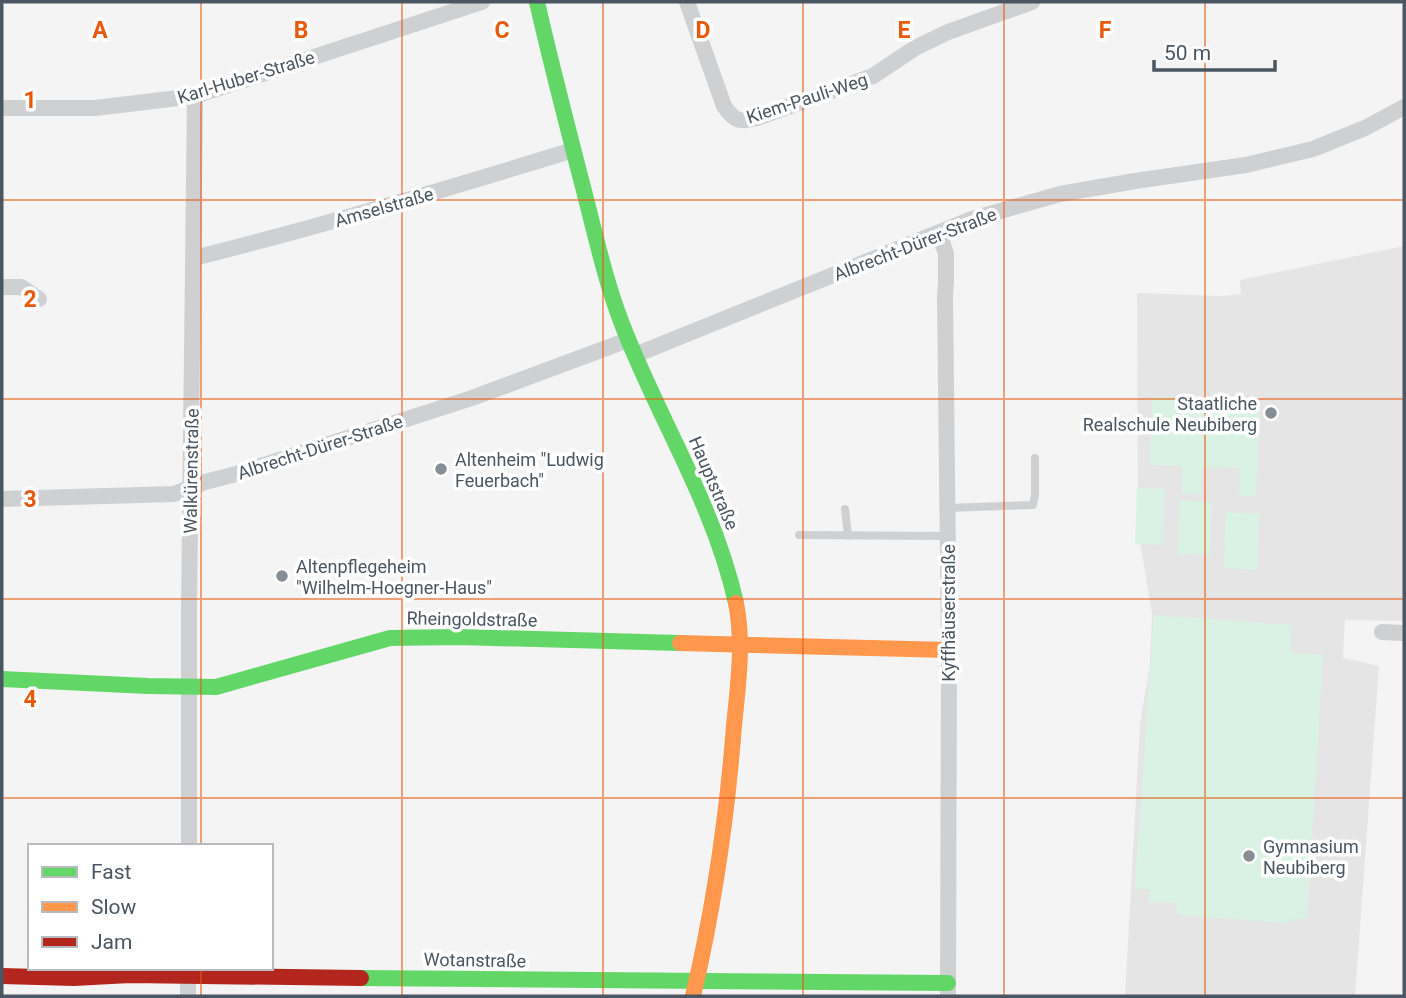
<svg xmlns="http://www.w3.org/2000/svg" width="1406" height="998" viewBox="0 0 1406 998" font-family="Roboto,sans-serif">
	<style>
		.education { fill: #e6e5e6 }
		.green { fill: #d9f2e3 }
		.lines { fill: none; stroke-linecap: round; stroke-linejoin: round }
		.lane { stroke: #ced0d2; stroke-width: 8 }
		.street { stroke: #ced0d2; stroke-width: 16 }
		.fast { stroke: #63d668; stroke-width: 16 }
		.slow { stroke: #ff974d; stroke-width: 16 }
		.jam { stroke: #b3261e; stroke-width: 16 }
		.grid { fill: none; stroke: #e8590c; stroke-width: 2; stroke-opacity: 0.55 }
		.poi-dot { fill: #868d94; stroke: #fff; stroke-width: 2.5 }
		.labels { text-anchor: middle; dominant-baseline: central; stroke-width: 7; stroke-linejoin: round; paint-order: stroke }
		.street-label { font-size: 18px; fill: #4a5661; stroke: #fff }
		.poi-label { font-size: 18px; fill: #4a5661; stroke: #fff; text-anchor: start }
		.grid-label { font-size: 23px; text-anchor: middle; font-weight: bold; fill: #e8590c; stroke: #fff; stroke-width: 7; stroke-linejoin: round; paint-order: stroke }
	</style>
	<rect width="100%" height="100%" fill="#f4f4f4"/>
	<path class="education" d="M 1404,246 L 1404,621 L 1345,620 L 1344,635 L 1343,658 L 1379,666 L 1355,996 L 1125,996 L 1140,724 L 1150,664 L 1152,614 L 1138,530 L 1137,293 L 1222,296 L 1241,294 L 1240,280 Z"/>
	<path class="green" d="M 1152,397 L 1260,401 L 1256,496 L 1239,496 L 1240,468 L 1202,467 L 1201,494 L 1182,493 L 1182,466 L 1150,465 Z
		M 1137,488 L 1165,489 L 1163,545 L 1135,544 Z
		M 1180,500 L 1212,502 L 1210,555 L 1178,554 Z
		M 1226,512 L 1259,514 L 1257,570 L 1224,568 Z
		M 1154,615 L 1292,625 L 1290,652 L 1323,655 L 1307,919 L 1293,919 L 1290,923 L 1177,915 L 1177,903 L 1149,902 L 1149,889 L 1135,889 Z"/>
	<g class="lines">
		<path class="lane" d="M 947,508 L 1033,505 L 1035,495 L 1035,458
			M 845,509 L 848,536
			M 799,535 L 948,536"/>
		<path class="street" d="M 687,2 L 724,106 C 735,122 739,122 757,118 L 873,76 L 915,48 L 948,32 L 1032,2
			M 2,108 L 95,108 L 195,96 L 482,2
			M 939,232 L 946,254 L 946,281 L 945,296 L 949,650 L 948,996
			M 194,258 C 322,226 447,189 573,150
			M 2,287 L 21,287 L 39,299
			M 635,355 L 972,219 L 1060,194 L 1135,181 L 1246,165 L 1313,149 L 1365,128 L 1404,107
			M 2,499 L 174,494 L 205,482 L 236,474 L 472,398 L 628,340
			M 1382,632 L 1404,633
			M 189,846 L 189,608 L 195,96
			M 188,996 L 188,968"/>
		<path class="fast" d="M 537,2 C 551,64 567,125 583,187 C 595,233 605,280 622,324 C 658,418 714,504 736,603
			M 2,679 L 148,686 L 216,687 L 390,638 L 459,637 L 680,643
			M 361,978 L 948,983"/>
		<path class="slow" d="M 680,643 L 949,650
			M 693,996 C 714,907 727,817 734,726 C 738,685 744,644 736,603"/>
		<path class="jam" d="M 2,976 L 74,978 L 130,975 L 361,978"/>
	</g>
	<path class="grid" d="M 201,2 L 201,846M 402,2 L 402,996M 603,2 L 603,996M 803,2 L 803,996M 1004,2 L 1004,996M 1205,2 L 1205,996M 2,200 L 1404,200M 2,399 L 1404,399M 2,599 L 1404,599M 2,798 L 1404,798M 201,968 L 201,996"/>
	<g class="poi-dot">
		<circle cx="1271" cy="413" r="7"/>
		<circle cx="441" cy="469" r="7"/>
		<circle cx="282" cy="576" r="7"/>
		<circle cx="1249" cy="856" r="7"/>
	</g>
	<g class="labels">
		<g class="street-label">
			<text transform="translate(246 77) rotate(-17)">Karl-Huber-Straße</text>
			<text transform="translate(807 98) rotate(-18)">Kiem-Pauli-Weg</text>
			<text transform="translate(384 207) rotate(-16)">Amselstraße</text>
			<text transform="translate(915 244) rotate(-21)">Albrecht-Dürer-Straße</text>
			<text transform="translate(320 447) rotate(-18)">Albrecht-Dürer-Straße</text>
			<text transform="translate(191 471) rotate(-89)">Walkürenstraße</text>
			<text transform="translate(714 483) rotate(67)">Hauptstraße</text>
			<text transform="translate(948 613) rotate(-90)">Kyffhäuserstraße</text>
			<text transform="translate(472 619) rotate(1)">Rheingoldstraße</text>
			<text transform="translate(475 960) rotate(1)">Wotanstraße</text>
		</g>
		<g class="poi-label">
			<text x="1257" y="403" text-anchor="end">Staatliche<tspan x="1257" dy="21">Realschule Neubiberg</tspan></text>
			<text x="455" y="459">Altenheim "Ludwig<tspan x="455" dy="21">Feuerbach"</tspan></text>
			<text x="296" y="566">Altenpflegeheim<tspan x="296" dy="21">"Wilhelm-Hoegner-Haus"</tspan></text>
			<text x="1263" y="846">Gymnasium<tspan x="1263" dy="21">Neubiberg</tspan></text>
		</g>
	</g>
	<g class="grid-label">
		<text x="100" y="38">A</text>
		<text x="301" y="38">B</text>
		<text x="502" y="38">C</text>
		<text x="703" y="38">D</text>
		<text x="904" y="38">E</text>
		<text x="1105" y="38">F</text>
		<text x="30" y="108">1</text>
		<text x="30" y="307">2</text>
		<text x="30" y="507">3</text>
		<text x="30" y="707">4</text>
	</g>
	<rect width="1406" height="998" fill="none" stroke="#4a5661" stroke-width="7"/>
	<rect x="28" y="844" width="245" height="126" fill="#ffffff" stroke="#b7bbc0" stroke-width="2"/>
	<rect x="42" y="867" width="35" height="10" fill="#63d668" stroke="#b7bbc0" stroke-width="2"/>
	<text x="91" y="879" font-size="21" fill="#4a5661">Fast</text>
	<rect x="42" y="902" width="35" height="10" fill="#ff974d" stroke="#b7bbc0" stroke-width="2"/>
	<text x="91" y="914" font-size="21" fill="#4a5661">Slow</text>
	<rect x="42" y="937" width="35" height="10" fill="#b3261e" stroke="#b7bbc0" stroke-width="2"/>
	<text x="91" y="949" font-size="21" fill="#4a5661">Jam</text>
	<path d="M1154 60v10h121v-10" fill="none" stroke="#4a5661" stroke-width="3.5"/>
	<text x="1164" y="60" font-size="21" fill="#4a5661" stroke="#ffffff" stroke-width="5" paint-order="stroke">50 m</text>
</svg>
